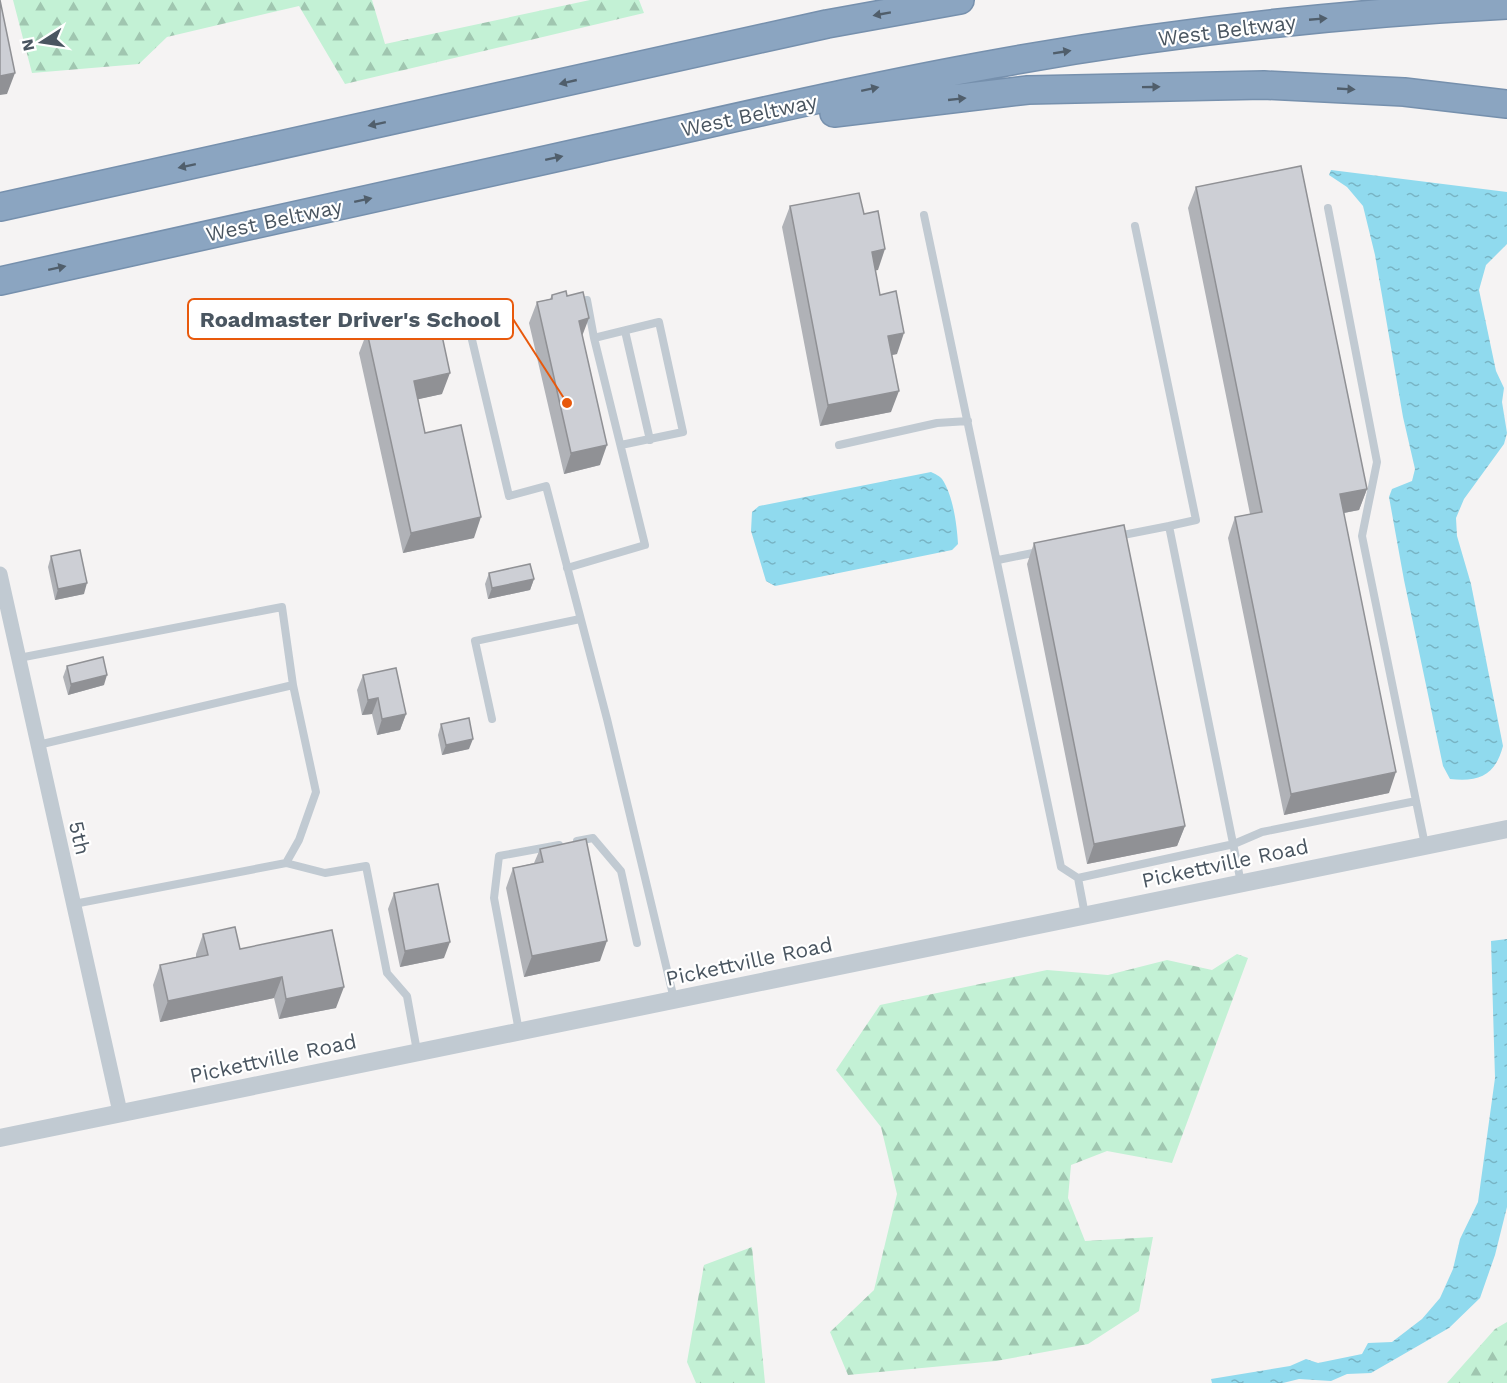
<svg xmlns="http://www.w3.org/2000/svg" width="1507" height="1383" viewBox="0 0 1507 1383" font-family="'Work Sans',sans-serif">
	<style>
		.forest { fill: url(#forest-firs) }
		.water { fill: url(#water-ripples) }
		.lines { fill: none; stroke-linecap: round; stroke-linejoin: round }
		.motorway-casing { stroke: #7690ad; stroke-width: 30 }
		.service { stroke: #c1cad2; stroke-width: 8 }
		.minor { stroke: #c1cad2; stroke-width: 15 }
		.tertiary { stroke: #c1cad2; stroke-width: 18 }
		.motorway { stroke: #8ba5c1; stroke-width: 27 }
		.wall { fill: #b0b2b7 }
		.shaded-wall { fill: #909195 }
		.building { fill: #cdcfd5; stroke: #909195; stroke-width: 1.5 }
		.oneway { fill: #505e6b }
		.labels { text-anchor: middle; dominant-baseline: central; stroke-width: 4.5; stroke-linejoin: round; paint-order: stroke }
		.street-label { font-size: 21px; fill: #4a5661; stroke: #fff }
		.leader { fill: none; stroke: #e8590c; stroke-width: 2 }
		.callout-dot { fill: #e8590c; stroke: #fff; stroke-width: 2 }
		.callout { fill: #fff; stroke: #e8590c; stroke-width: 2 }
		.callout-label { font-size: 22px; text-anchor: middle; font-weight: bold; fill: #4a5661 }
	</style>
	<defs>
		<pattern id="forest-firs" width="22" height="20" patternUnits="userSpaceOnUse" patternTransform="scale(1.5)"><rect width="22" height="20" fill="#c3f1d5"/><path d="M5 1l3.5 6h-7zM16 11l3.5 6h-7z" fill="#a0c6b0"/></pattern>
		<pattern id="water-ripples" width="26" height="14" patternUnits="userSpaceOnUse" patternTransform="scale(1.5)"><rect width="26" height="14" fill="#90daee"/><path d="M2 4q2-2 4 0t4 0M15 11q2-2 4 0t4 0" fill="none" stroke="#78b4c4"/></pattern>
	</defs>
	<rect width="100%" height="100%" fill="#f5f3f3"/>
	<path class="forest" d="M 13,0 L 372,0 L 385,44 L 590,0 L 639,0 L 644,13 L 345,84 L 299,6 L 167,37 L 139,64 L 32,73 Z
		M 1237,954 L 1248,958 L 1172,1163 L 1107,1151 L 1071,1165 L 1068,1198 L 1085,1241 L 1153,1237 L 1139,1311 L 1088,1344 L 996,1361 L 848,1375 L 830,1332 L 874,1290 L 897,1194 L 881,1127 L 836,1070 L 880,1005 L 1047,970 L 1108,975 L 1167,960 L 1212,970 Z
		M 752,1247 L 765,1383 L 696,1383 L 687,1362 L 704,1265 Z
		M 1507,1322 L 1507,1383 L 1447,1383 L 1495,1329 Z"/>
	<path class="water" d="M 1331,170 L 1507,192 L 1507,244 L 1486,265 L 1479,290 L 1496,371 L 1504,388 L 1502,402 L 1507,433 L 1504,444 L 1464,499 L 1456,518 L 1457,536 L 1471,584 L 1503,746 C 1495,776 1479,782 1450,779 L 1443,766 L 1404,580 L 1389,497 L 1392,489 L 1412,481 L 1415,469 L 1403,417 L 1375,255 L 1363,206 L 1347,187 L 1329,175 Z
		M 931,472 C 935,474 940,476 942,479 C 953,495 957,525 958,544 L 952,550 L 775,586 L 766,581 L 751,531 L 752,512 L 759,506 Z
		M 1507,939 L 1507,1207 L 1495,1255 L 1480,1298 L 1449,1328 L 1371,1373 L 1347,1374 L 1331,1381 L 1299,1379 L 1283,1383 L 1212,1383 L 1211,1379 L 1290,1366 L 1306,1359 L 1318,1363 L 1362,1354 L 1368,1343 L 1392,1342 L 1422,1319 L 1440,1298 L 1453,1269 L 1460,1239 L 1478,1202 L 1495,1078 L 1491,941 Z"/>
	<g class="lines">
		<defs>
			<path id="motorway" d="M 834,113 L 1028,90 L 1264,85 L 1404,92 L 1507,104
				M 0,207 L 827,24 L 960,0
				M 0,281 C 198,237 396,193 595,149 C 727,120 860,88 994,64 C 1163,33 1335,14 1507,5"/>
		</defs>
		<use href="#motorway" class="motorway-casing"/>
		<path class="service" d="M 1328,208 L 1377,462 L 1362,536 L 1425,845
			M 924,215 L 1061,867 L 1078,878 L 1085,915
			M 1135,226 L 1196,520 L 1169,526 L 1241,883
			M 577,302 L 587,300 L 594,338
			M 382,322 L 464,306 L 509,496 L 546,486 L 607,719 L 674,999
			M 625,331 L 650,440
			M 839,445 L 937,423 L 968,421
			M 1118,536 L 1169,526
			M 998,560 L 1038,552
			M 567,568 L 645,545 L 594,338 L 659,322 L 683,432 L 621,445
			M 19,658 L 282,607 L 293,685 L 316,792 L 299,840 L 286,863 L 74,904
			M 492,719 L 475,641 L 580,619
			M 38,745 L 293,685
			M 577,841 L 593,838 L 621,871 L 637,943
			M 286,863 L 325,873 L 366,866 L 387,973 L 407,996 L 417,1051
			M 1078,878 L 1234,844 L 1262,832 L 1416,801
			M 519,1031 L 494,898 L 499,856 L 559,845"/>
		<path class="minor" d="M 0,574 L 120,1112"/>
		<path class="tertiary" d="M 0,1138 L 1507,829"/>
		<use href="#motorway" class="motorway"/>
	</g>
	<path class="wall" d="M 1196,187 L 1367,489 L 1359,510 L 1344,513 L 1389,793 L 1284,815 L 1228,538 L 1235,517 L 1250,514 L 1188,208 Z
		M 790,206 L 864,214 L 878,270 L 875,270 L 880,295 L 897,354 L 892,355 L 891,412 L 820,426 L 782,227 Z
		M 552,295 L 567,296 L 582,336 L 600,465 L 564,474 L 529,323 L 537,302 L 550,299 Z
		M 367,332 L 442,394 L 418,399 L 425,433 L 474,538 L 403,553 L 359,353 Z
		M 1034,543 L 1185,826 L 1177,846 L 1087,864 L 1027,564 Z
		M 51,556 L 84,594 L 55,600 L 48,567 Z
		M 489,573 L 534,579 L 530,590 L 488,599 L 485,584 Z
		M 67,666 L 104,685 L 68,695 L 63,677 Z
		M 363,675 L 406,714 L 400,730 L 377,735 L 372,714 L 362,715 L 357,690 Z
		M 441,724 L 469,749 L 442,755 L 438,735 Z
		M 540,849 L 600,961 L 524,977 L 506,888 L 513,868 L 534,863 Z
		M 394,893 L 444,958 L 400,967 L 388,909 Z
		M 203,934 L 240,949 L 336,1008 L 279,1019 L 274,998 L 160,1022 L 153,985 L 160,965 L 196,957 L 196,954 Z"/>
	<path class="shaded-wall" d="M 15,73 L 7,94 L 0,95 L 0,76 Z
		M 885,249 L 878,270 L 864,273 L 872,252 Z
		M 589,318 L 581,339 L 579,321 Z
		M 904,333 L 897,354 L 881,357 L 888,336 Z
		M 450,373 L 442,394 L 406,402 L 414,381 Z
		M 899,391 L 891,412 L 820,426 L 828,405 Z
		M 607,445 L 600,465 L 564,474 L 571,453 Z
		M 1367,489 L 1359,510 L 1333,515 L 1340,494 Z
		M 481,517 L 474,538 L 403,553 L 411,533 Z
		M 534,579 L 530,590 L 488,599 L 492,588 Z
		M 87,583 L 84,594 L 55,600 L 58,589 Z
		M 107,675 L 104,685 L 68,695 L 71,684 Z
		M 378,698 L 372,714 L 362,715 L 368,700 Z
		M 406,714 L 400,730 L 377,735 L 382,719 Z
		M 473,739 L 469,749 L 442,755 L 446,745 Z
		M 1396,772 L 1389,793 L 1284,815 L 1291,794 Z
		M 1185,826 L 1177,846 L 1087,864 L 1094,844 Z
		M 607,941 L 600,961 L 524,977 L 532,956 Z
		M 450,942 L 444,958 L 400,967 L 405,951 Z
		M 282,977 L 274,998 L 160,1022 L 168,1001 Z
		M 344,987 L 336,1008 L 279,1019 L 286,999 Z"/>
	<path class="building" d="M 0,0 L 15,73 L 0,76 Z
		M 1301,166 L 1367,489 L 1340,494 L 1396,772 L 1291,794 L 1235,517 L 1262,512 L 1196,187 Z
		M 859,193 L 864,214 L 878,211 L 885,249 L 872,252 L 880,295 L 896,291 L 904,333 L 888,336 L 899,391 L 828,405 L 790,206 Z
		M 566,291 L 567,296 L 583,292 L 589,318 L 579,321 L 607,445 L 571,453 L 537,302 L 552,299 L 552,295 Z
		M 438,317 L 450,373 L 414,381 L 425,433 L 461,425 L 481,517 L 411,533 L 367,332 Z
		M 1124,525 L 1185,826 L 1094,844 L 1034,543 Z
		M 80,550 L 87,583 L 58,589 L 51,556 Z
		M 530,564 L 534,579 L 492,588 L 489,573 Z
		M 103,657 L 107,675 L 71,684 L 67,666 Z
		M 396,668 L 406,714 L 382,719 L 378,698 L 368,700 L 363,675 Z
		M 469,718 L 473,739 L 446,745 L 441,724 Z
		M 586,839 L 607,941 L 532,956 L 513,868 L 543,862 L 540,849 Z
		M 438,884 L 450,942 L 405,951 L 394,893 Z
		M 235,927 L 240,949 L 332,930 L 344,987 L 286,999 L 282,977 L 168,1001 L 160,965 L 208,955 L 203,934 Z"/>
	<defs><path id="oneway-solid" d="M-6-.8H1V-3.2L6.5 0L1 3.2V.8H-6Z" transform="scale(1.5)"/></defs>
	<g class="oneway">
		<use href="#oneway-solid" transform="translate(882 14) rotate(170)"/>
		<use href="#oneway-solid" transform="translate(1318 19) rotate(-5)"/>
		<use href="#oneway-solid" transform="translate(1062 52) rotate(-9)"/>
		<use href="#oneway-solid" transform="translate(568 82) rotate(167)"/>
		<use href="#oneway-solid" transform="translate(1151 87) rotate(-1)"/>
		<use href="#oneway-solid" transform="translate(870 89) rotate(-12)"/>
		<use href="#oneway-solid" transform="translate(1346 89) rotate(3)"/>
		<use href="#oneway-solid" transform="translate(957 99) rotate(-6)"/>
		<use href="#oneway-solid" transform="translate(377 124) rotate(168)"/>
		<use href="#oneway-solid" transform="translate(554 158) rotate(-12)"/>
		<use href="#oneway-solid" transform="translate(187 166) rotate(168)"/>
		<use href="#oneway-solid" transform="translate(363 200) rotate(-12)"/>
		<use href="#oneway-solid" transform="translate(57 268) rotate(-12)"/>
	</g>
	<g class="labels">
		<g class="street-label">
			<text transform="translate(1227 30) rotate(-7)">West Beltway</text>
			<text transform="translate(749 115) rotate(-12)">West Beltway</text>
			<text transform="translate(274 220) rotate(-12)">West Beltway</text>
			<text transform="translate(80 838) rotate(77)">5th</text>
			<text transform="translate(1225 863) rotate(-12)">Pickettville Road</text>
			<text transform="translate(749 961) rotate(-12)">Pickettville Road</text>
			<text transform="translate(273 1058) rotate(-12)">Pickettville Road</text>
		</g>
	</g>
	<path class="leader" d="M567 403L513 319"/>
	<circle class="callout-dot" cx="567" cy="403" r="6"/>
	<rect class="callout" x="188" y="299" width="325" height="40" rx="6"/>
	<g class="callout-label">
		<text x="350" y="327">Roadmaster Driver's School</text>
	</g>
	<g transform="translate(42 42) rotate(258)" stroke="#ffffff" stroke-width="4.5" paint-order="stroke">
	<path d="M0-4.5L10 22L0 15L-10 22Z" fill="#4a5661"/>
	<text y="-9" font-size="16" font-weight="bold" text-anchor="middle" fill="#4a5661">N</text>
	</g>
</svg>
